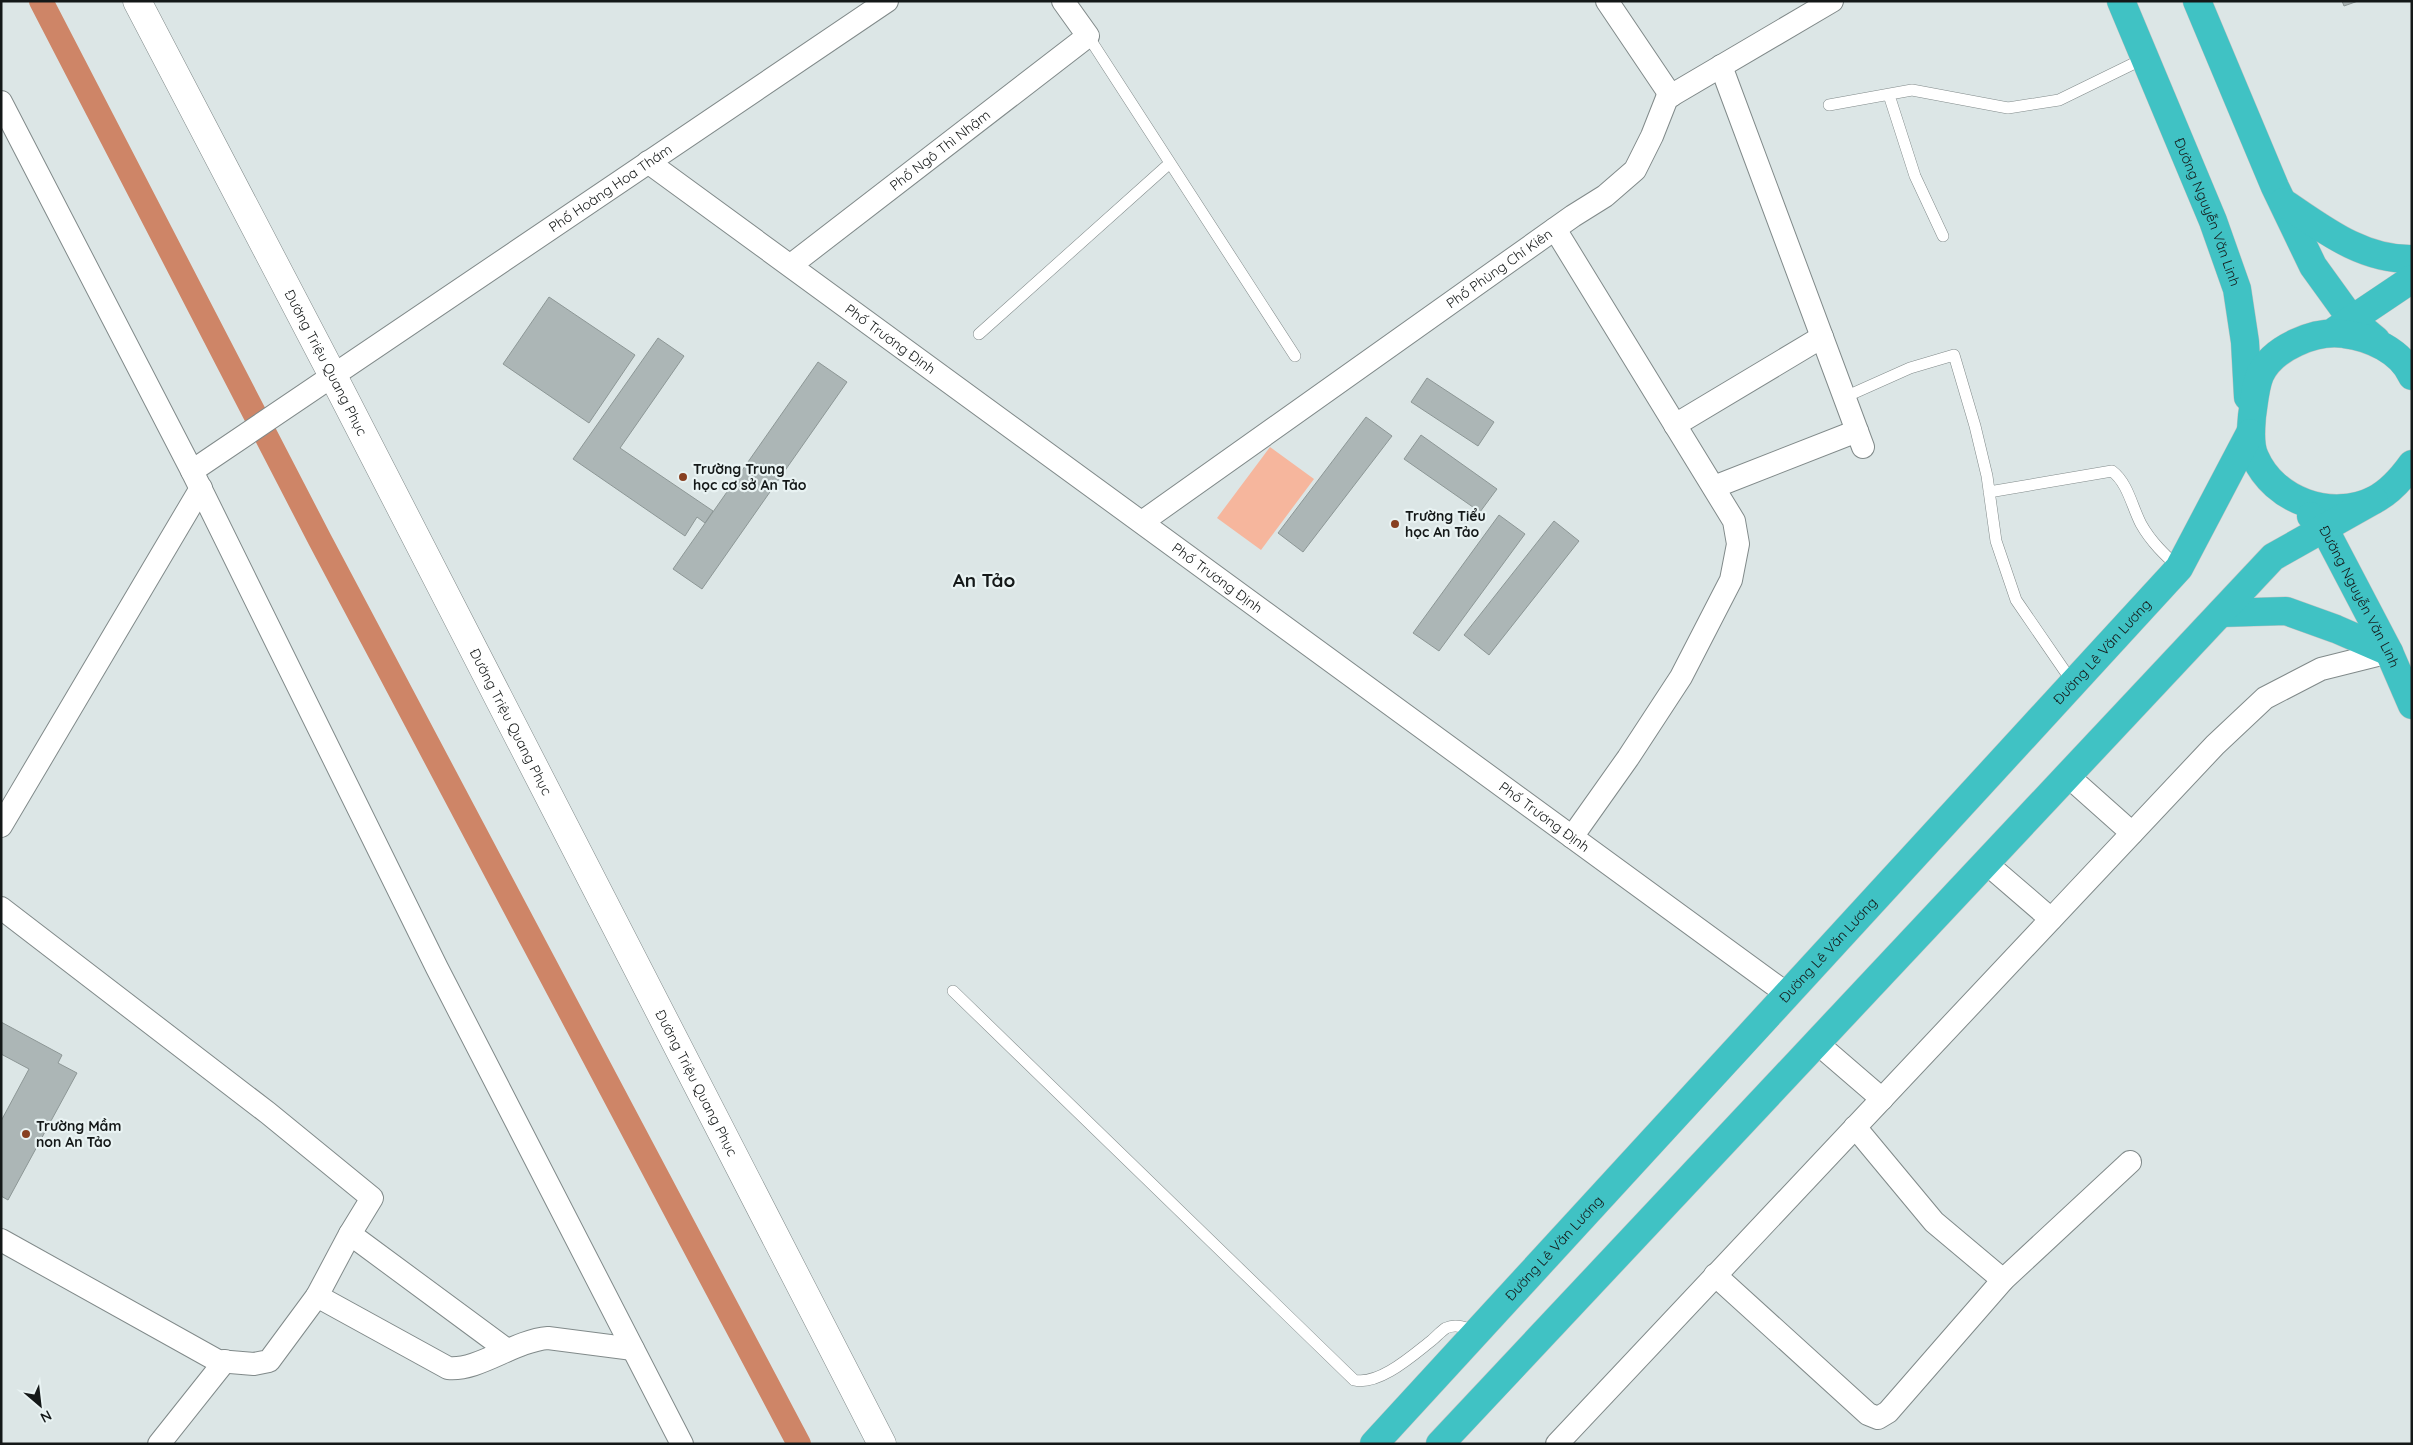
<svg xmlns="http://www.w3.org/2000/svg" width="2413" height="1445" viewBox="0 0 2413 1445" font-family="Quicksand,sans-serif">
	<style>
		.green { fill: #f6b69d }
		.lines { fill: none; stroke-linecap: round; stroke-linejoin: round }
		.canal { stroke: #ce8567; stroke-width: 24 }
		.building { fill: #acb6b6; stroke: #8d9796 }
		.service-casing { stroke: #818a8a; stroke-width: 12 }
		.minor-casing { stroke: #818a8a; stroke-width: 24 }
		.tertiary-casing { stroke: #818a8a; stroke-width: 29 }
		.trunk-casing { stroke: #c2c3c3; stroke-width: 29 }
		.service { stroke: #fff; stroke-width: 11 }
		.minor { stroke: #fff; stroke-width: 22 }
		.tertiary { stroke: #fff; stroke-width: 28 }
		.trunk { stroke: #40c2c4; stroke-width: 28 }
		.poi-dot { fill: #884021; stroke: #e9f3f3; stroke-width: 2 }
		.labels { text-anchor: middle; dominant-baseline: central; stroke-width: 4.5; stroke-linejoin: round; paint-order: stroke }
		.street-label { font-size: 14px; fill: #141818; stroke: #e9f3f3 }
		.poi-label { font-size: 14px; font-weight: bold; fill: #141818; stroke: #e9f3f3; text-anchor: start }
		.district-label { font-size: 19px; font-weight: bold; fill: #141818; stroke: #e9f3f3 }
	</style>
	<rect width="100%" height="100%" fill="#dce6e6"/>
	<path class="green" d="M 1270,447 L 1314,479 L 1261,550 L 1217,518 Z"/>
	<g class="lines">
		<path class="canal" d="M 41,1 L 320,540 L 799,1444"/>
	</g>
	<path class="building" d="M 2342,1 L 2358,1 L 2344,6 Z
		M 549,297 L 635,355 L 589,423 L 503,364 Z
		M 658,338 L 684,356 L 620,448 L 713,511 L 705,523 L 697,517 L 685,536 L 573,459 Z
		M 818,362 L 847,382 L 702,589 L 673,569 Z
		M 1427,378 L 1494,422 L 1478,446 L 1411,402 Z
		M 1366,417 L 1392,436 L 1303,552 L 1278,533 Z
		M 1421,435 L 1497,489 L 1480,512 L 1404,459 Z
		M 1499,515 L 1525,534 L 1439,651 L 1413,633 Z
		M 1554,521 L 1579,541 L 1489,655 L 1464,635 Z
		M 1,1022 L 62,1055 L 58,1063 L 77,1073 L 8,1200 L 1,1196 L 1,1121 L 29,1069 L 1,1054 Z"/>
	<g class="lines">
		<defs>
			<path id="service" d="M 1088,36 L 1295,356
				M 1889,95 L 1915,176 L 1943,236
				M 1829,105 L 1912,90 L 2008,108 L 2059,100 L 2145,58
				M 979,334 L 1170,163
				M 1845,397 L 1910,368 L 1954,355 L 1975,426 L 1987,476 L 1996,541 L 2016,600 L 2073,683
				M 1989,492 L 2112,471 C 2128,483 2132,507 2141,524 C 2151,542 2165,555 2179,568
				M 953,991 L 1354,1380 C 1379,1386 1413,1355 1431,1341 C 1436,1337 1441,1331 1446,1328 C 1456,1323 1467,1328 1476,1332"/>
			<g id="minor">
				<path d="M 1607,1 L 1671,96"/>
				<path d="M 1721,66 L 1863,447"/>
				<path d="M 1,102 L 192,471 L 437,968 L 682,1444"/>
				<path id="s1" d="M 648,162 L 1787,994"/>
				<path d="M 1555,229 L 1734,521 L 1738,544 L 1731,580 L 1681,677 L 1628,758 L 1572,837"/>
				<path id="s2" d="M 791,265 L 1088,36 L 1063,1"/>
				<path d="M 1675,425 L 1822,337"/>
				<path id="s3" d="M 192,471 L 887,1"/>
				<path d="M 1714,487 L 1857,431"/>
				<path id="s4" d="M 1142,522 L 1573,216 L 1605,196 L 1635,170 L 1652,136 L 1667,98 L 1832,1"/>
				<path d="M 2068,776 L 2132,833"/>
				<path d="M 1,826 L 201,488"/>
				<path d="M 1986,863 L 2051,919"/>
				<path d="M 1,908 L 268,1113 L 372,1198 L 350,1234 L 507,1350"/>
				<path d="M 1817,1043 L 1882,1099"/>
				<path d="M 1855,1127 L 1934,1222 L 2003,1280"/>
				<path d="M 1,1240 L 218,1361 L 254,1364 L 269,1361 L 317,1296 L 448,1368 C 479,1371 513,1341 548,1338 L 633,1349"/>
				<path d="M 1715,1275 L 1868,1414 L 1878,1418 L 1888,1412 L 2003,1280 L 2130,1162"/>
				<path d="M 317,1296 L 350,1234"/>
				<path d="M 159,1444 L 225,1361"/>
				<path d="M 1557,1444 L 2215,745 L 2265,698 L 2321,669 L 2389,652"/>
			</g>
			<g id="tertiary">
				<path id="s5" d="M 137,1 L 332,374 L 882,1444"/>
			</g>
			<g id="trunk">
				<path id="s6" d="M 2121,1 L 2213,221 L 2237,289 L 2245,342 L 2248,397"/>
				<path d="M 2197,1 L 2275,187 L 2313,266 L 2352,320 L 2376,340"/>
				<path d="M 2283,202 C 2323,229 2362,260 2412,259"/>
				<path d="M 2336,330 L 2412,279"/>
				<path d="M 2412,376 C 2401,351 2370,337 2344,334 C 2316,330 2273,347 2260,375 C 2255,387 2254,403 2252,416 C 2251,429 2249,445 2255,457 C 2274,501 2331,521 2374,500 C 2390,492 2402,478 2412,464"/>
				<path id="s7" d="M 2311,516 L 2324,528 L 2389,652 L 2412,705"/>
				<path d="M 2221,613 L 2286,611 L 2336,629 L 2389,652"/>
				<path id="s8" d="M 1374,1444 L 2179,568 L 2250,433"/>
				<path d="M 1440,1444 L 2273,557 L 2374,500"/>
			</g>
		</defs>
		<use href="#service" class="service-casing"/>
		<use href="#minor" class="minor-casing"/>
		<use href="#tertiary" class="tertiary-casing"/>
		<use href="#trunk" class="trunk-casing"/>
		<use href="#service" class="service"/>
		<use href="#minor" class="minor"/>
		<use href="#tertiary" class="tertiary"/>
		<use href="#trunk" class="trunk"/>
	</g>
	<g class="poi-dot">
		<circle cx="683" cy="477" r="5"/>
		<circle cx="1395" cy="524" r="5"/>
		<circle cx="26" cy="1134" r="5"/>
	</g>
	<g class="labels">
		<g class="street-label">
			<text stroke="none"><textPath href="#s2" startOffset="188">Phố Ngô Thì Nhậm</textPath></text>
			<text stroke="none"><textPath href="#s3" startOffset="505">Phố Hoàng Hoa Thám</textPath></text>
			<text stroke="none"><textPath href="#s6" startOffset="228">Đường Nguyễn Văn Linh</textPath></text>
			<text stroke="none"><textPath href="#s4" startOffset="438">Phố Phùng Chí Kiên</textPath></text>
			<text stroke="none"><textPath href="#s1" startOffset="300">Phố Trương Định</textPath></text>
			<text stroke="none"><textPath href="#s5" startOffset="408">Đường Triệu Quang Phục</textPath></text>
			<text stroke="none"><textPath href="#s1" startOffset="705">Phố Trương Định</textPath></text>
			<text stroke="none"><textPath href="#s7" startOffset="95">Đường Nguyễn Văn Linh</textPath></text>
			<text stroke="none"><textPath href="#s8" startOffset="1076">Đường Lê Văn Lương</textPath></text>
			<text stroke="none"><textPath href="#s5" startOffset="812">Đường Triệu Quang Phục</textPath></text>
			<text stroke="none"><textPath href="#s1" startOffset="1110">Phố Trương Định</textPath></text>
			<text stroke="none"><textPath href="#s8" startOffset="671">Đường Lê Văn Lương</textPath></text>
			<text stroke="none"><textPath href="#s5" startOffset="1218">Đường Triệu Quang Phục</textPath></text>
			<text stroke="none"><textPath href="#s8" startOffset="266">Đường Lê Văn Lương</textPath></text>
		</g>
		<g class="poi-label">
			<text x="693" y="469">Trường Trung<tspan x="693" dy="16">học cơ sở An Tảo</tspan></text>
			<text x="1405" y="516">Trường Tiểu<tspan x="1405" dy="16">học An Tảo</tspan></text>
			<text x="36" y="1126">Trường Mầm<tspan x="36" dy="16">non An Tảo</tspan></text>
		</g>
		<g class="district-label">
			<text x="984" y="580">An Tảo</text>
		</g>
	</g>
	<rect width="2413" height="1445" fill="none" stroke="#141818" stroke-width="5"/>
	<g transform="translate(40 1405) rotate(152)" stroke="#e9f3f3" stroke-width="4" paint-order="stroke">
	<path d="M0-4L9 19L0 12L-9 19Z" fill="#141818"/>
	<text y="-8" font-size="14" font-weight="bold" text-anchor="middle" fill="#141818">N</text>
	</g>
</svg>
